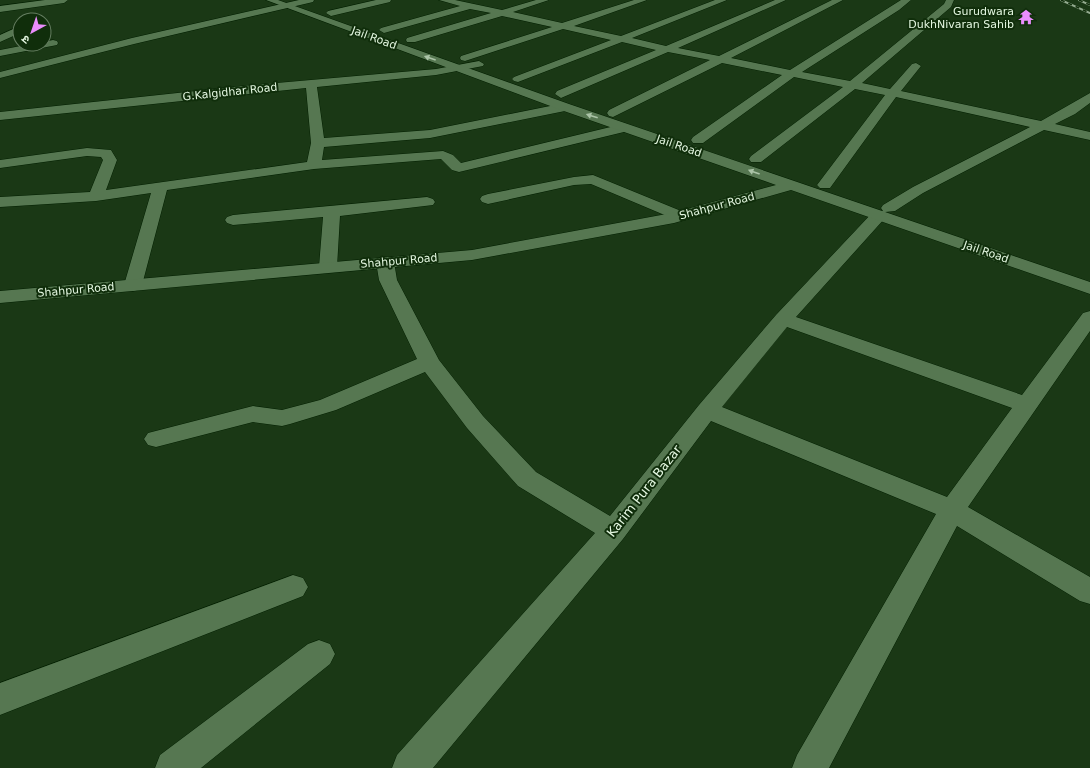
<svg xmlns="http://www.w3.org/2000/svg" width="1090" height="768" viewBox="0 0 1090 768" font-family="'DejaVu Sans','Noto Sans Devanagari',sans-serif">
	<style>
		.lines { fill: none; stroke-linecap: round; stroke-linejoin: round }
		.street-casing { stroke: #021f00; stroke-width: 1 }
		.secondary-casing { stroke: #021f00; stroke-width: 1 }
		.street { fill: #567751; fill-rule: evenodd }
		.secondary { fill: #567751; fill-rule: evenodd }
		.rail-casing { stroke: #93aa8f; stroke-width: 2 }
		.rail { stroke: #102e0b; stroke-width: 1.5; stroke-dasharray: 4; stroke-linecap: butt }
		.oneway { fill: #abc4a7 }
		.labels { text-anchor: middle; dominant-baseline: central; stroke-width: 4; stroke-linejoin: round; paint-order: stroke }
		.far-poi-label { font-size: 11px; fill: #e4f7e1; stroke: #102e0b; text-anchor: end }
		.far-street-label { font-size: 11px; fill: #e4f7e1; stroke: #102e0b }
		.street-label { font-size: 13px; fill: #e4f7e1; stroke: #102e0b }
	</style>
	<rect width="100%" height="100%" fill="#1a3815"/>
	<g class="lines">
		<defs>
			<path id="street" d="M 45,0 L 68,0 L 64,3 L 0,12 L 0,6 Z
				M 299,0 L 314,0 L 313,2 L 134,44 L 0,78 L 0,72 L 132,38 Z
				M 376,0 L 391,0 L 390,2 L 331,16 L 326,13 L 328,11 Z
				M 439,0 L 455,0 L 502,10 L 536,0 L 549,0 L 513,12 L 562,23 L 634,0 L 647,0 L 574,26 L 621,36 L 715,0 L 727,0 L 632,38 L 666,46 L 775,0 L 786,0 L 678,48 L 719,56 L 832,0 L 843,0 L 731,58 L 790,70 L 901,0 L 911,0 L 899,10 L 802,72 L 850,81 L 944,4 L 946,0 L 954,0 L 951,7 L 862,83 L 890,89 L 912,64 L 916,63 L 921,66 L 901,91 L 1041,121 L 1090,93 L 1090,103 L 1075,114 L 1055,124 L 1090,132 L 1090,140 L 1044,130 L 923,193 L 895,211 L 885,212 L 887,215 L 885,218 L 796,317 L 1022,395 L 1083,313 L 1090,311 L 1090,331 L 968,507 L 1090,577 L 1090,604 L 1080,601 L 957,526 L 829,768 L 792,768 L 797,755 L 936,514 L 711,421 L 623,539 L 433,768 L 392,768 L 397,755 L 595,533 L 518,486 L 467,428 L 425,372 L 336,410 L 290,424 L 282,426 L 253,422 L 156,447 L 148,445 L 144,439 L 148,433 L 253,406 L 282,410 L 320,400 L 417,359 L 379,280 L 376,262 L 379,258 L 385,257 L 391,258 L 394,262 L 397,280 L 439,360 L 483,416 L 536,472 L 610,516 L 699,405 L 776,315 L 873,212 L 883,211 L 881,208 L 883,205 L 913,187 L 1030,127 L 896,97 L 830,188 L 820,188 L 817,185 L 885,95 L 855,89 L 761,162 L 751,162 L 749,159 L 751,156 L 843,87 L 794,77 L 703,143 L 693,143 L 691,140 L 693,137 L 782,75 L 722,63 L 613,117 L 609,116 L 607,113 L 609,110 L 710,60 L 668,52 L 561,98 L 555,94 L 557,91 L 656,50 L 622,42 L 518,82 L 514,81 L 512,79 L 514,77 L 611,40 L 563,29 L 465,61 L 461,60 L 460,58 L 461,56 L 552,27 L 502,16 L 415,42 L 407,42 L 406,40 L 407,38 L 491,13 L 470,9 L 384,33 L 379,30 L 381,28 L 460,6 ZM 787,327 L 1012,408 L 947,497 L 722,407 Z
				M 20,26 L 20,33 L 0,42 L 0,35 Z
				M 53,40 L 57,41 L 58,43 L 57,45 L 0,56 L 0,50 L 31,44 L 44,44 L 44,42 Z
				M 479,61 L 484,64 L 483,66 L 436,75 L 317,87 L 324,138 L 430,130 L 565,103 L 571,107 L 565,111 L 430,138 L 324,147 L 322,160 L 443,151 L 453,155 L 461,163 L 623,124 L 630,128 L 628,131 L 459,172 L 452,170 L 441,159 L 314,169 L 167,190 L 142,285 L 140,289 L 133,291 L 126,289 L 124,285 L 151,193 L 96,201 L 0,207 L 0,197 L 90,192 L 103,160 L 101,157 L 87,156 L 0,168 L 0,160 L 87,148 L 111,150 L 117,160 L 106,190 L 307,162 L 311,143 L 306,88 L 0,120 L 0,112 L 243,86 L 436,69 Z
				M 593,175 L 686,213 L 688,216 L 686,219 L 680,221 L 674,219 L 591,184 L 574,185 L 488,204 L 482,202 L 480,199 L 482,196 L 488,194 L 574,177 Z
				M 427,197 L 433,199 L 435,202 L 433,205 L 340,216 L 337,267 L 334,271 L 328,272 L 322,271 L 319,267 L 323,217 L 233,225 L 227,223 L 225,220 L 227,217 L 233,215 Z
				M 293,575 L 303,578 L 308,587 L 303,596 L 0,715 L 0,683 Z
				M 319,640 L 330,644 L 335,654 L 330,664 L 201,768 L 155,768 L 160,755 L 308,644 Z"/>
			<path id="secondary" d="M 266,0 L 278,0 L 569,104 L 1090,282 L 1090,294 L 791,190 L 674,223 L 472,260 L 0,303 L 0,291 L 472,250 L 672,213 L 776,185 L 561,110 Z"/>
		</defs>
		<use href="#street" class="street-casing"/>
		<use href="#secondary" class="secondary-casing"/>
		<use href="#street" class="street"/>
		<use href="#secondary" class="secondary"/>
		<defs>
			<path id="rail" d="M 1061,0 L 1090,13
				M 1079,0 L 1090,5"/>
		</defs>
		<use href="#rail" class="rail-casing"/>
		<use href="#rail" class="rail"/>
	</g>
	<defs><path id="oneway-solid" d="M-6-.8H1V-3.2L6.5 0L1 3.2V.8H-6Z"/></defs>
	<g class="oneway">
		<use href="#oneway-solid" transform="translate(430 58) rotate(-161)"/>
		<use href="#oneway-solid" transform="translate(592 116) rotate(-162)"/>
		<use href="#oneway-solid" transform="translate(754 172) rotate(-160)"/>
	</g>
	<defs>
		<symbol id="temple-bare" viewBox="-9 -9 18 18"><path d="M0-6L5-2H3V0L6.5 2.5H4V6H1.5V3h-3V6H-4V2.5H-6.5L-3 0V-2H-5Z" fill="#ea8dfc" stroke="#102e0b" stroke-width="2.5" paint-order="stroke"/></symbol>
	</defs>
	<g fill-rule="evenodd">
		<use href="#temple-bare" x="1015" y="6" width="22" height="22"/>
	</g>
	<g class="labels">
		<g class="far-poi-label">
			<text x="1014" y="11">Gurudwara<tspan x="1014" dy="13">DukhNivaran Sahib</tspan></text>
		</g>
		<g class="far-street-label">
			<text transform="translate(374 38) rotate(20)">Jail Road</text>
			<text transform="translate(230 92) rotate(-6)">G.Kalgidhar Road</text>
			<text transform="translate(679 146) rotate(19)">Jail Road</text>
			<text transform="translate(717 206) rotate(-15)">Shahpur Road</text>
			<text transform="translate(986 252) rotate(19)">Jail Road</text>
			<text transform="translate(399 261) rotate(-5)">Shahpur Road</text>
			<text transform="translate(76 290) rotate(-5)">Shahpur Road</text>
		</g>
		<g class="street-label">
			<text transform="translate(644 491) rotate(-52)">Karim Pura Bazar</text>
		</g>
	</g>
	<g transform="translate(32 32) rotate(220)"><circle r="19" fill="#102e0b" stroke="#657e61"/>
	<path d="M0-3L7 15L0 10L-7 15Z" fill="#ea8dfc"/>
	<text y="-6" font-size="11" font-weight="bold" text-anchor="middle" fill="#e4f7e1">उ</text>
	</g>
</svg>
